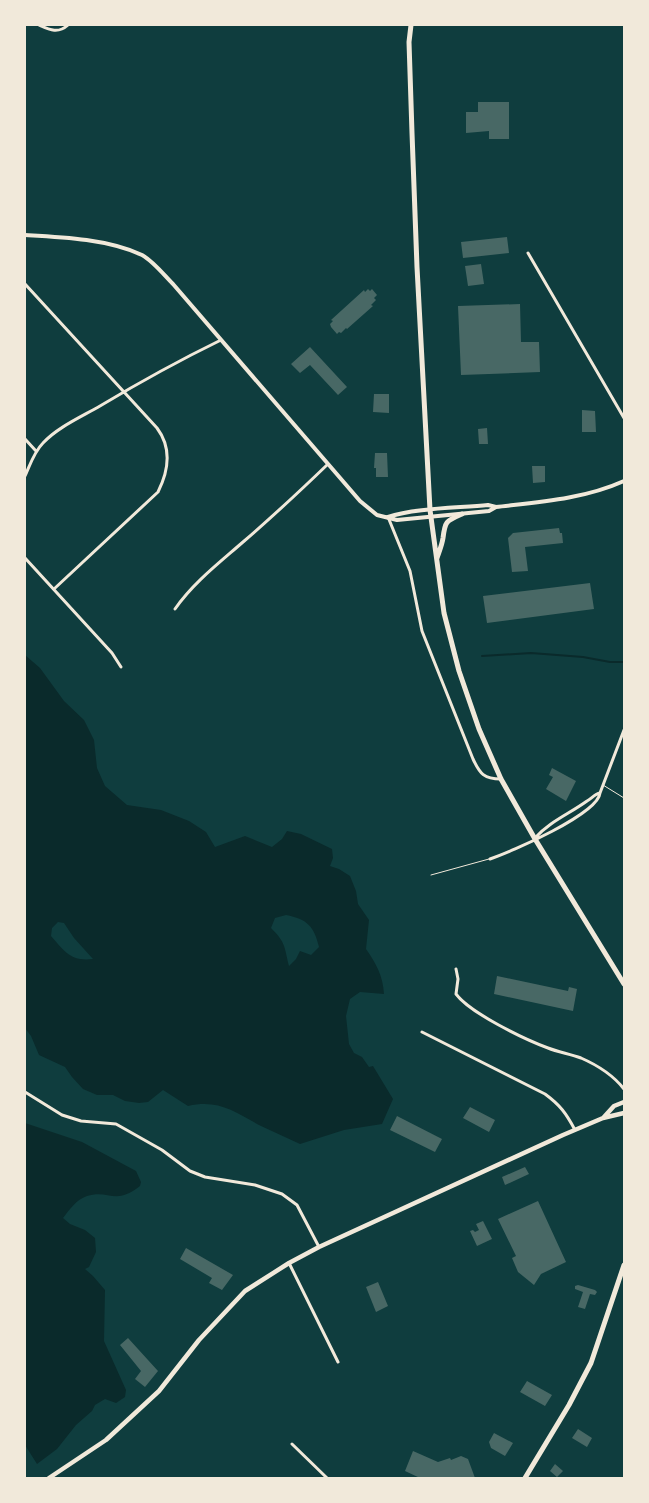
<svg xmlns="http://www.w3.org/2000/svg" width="649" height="1503" viewBox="0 0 649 1503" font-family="Literata,serif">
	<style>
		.water { fill: #0a2a2b; fill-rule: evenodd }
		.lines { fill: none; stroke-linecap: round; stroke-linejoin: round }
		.stream { stroke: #0a2a2b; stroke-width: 2 }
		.building { fill: #486865 }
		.service { stroke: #f1e9da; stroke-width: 1 }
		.minor { stroke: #f1e9da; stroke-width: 3 }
		.tertiary { stroke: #f1e9da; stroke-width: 4 }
		.secondary { stroke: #f1e9da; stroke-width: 4.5 }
		.primary { stroke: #f1e9da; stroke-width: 5 }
	</style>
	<rect width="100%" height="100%" fill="#0f3d3e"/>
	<path class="water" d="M 25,655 L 40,668 L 64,701 L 84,720 L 94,740 L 97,768 L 105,786 L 127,805 L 161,810 L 189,821 L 206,832 L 215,847 L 245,836 L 272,847 L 282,839 L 287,831 L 301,834 L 332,849 L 333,858 L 330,866 L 339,869 L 350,876 L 356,891 L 358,904 L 369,920 L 366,949 C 376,963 383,976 384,994 L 360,992 L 350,999 L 346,1016 L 349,1044 L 354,1053 L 362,1057 L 369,1067 L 373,1066 L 393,1099 L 382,1124 L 344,1130 L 300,1144 C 287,1138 274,1132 261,1126 C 235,1112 219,1099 188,1106 L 163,1090 L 148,1102 L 139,1103 L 125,1101 L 113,1095 L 97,1095 L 83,1089 L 72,1077 L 65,1067 L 39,1055 L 31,1036 L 25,1028 ZM 286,915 C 307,919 314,926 319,947 L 311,955 L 300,951 L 296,959 L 289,966 C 284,946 286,943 271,928 L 275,918 ZM 58,922 L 64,923 L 74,938 L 93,959 C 71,962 64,951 51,936 L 52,928 Z
		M 25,1123 L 82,1142 L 136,1171 L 141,1182 L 140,1186 C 115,1206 109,1189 87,1196 C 76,1200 70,1209 63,1218 L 70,1224 L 85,1230 L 95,1238 L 96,1252 L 89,1267 L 85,1269 L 93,1276 L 105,1290 L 104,1341 L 126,1390 L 125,1397 L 116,1403 L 105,1399 L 95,1405 L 92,1411 L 76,1425 L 57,1449 L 37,1464 L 25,1445 Z"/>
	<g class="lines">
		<path class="stream" d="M 482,656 L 531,653 L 583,657 L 610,662 L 624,662"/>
	</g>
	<path class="building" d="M 478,102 L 509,102 L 509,139 L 489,139 L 489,131 L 466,133 L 466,112 L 478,112 Z
		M 507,237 L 509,253 L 463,258 L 461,242 Z
		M 481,264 L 484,284 L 468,286 L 465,266 Z
		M 368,289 L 370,291 L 372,289 L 377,295 L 374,298 L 376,300 L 371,305 L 373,306 L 347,329 L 346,328 L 341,333 L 339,332 L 337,334 L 331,327 L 330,324 L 333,321 L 331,320 L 364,290 L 365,292 Z
		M 520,304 L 521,342 L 539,342 L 540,372 L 461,375 L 458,306 Z
		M 310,347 L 347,387 L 338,395 L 310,365 L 300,373 L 291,364 Z
		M 374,394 L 389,394 L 389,413 L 373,412 Z
		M 582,410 L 595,411 L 596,432 L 582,432 Z
		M 487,428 L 488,444 L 479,444 L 478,429 Z
		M 375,453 L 387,453 L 388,477 L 376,477 L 376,468 L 374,468 Z
		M 532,466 L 545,466 L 545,482 L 533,483 Z
		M 559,528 L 560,533 L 562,533 L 563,543 L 525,547 L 528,571 L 512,572 L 508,538 L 513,533 Z
		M 590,583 L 594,609 L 487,623 L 483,596 Z
		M 552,768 L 576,781 L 566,801 L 546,789 L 553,777 L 549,775 Z
		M 497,976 L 568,991 L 569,987 L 577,989 L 573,1011 L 494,994 Z
		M 470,1107 L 495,1120 L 489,1132 L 463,1118 Z
		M 397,1116 L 442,1139 L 435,1152 L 390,1130 Z
		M 525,1167 L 529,1174 L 505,1185 L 502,1177 Z
		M 538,1201 L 566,1262 L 541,1274 L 534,1285 L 518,1272 L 512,1258 L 516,1256 L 498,1219 Z
		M 483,1221 L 492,1239 L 477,1246 L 470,1231 L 473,1230 L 475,1232 L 479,1230 L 476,1224 Z
		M 186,1248 L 233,1275 L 222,1290 L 209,1283 L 212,1278 L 180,1259 Z
		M 378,1282 L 388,1306 L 376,1312 L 366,1287 Z
		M 578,1285 L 595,1290 L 597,1292 L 595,1295 L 590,1294 L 585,1309 L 578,1307 L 583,1292 L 575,1289 L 575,1286 Z
		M 128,1338 L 158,1371 L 145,1387 L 135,1379 L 141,1371 L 120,1345 Z
		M 527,1381 L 552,1395 L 545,1406 L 520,1392 Z
		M 578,1429 L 592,1438 L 587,1447 L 572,1438 Z
		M 494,1433 L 513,1443 L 505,1456 L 491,1448 L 489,1442 Z
		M 413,1451 L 438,1462 L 450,1458 L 451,1460 L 461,1456 L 468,1459 L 475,1478 L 420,1478 L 405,1471 Z
		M 555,1464 L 563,1471 L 557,1477 L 550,1471 Z"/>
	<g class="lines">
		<path class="service" d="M 603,785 L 624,798
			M 431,875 L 489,859"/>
		<path class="minor" d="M 39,25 C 50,30 58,34 68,25
			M 528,253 L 624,418
			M 25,284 L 157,428 C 172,448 169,470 158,492 L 54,589
			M 25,439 L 36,451
			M 25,476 C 30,465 34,452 43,443 C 58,427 81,417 100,406 C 140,382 180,360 221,340
			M 388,517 L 410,571 L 422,631 L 473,759 C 480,774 484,779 501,779
			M 25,558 L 112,653 L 121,667
			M 175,609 C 193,583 219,563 243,542 C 272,517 300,491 328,464
			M 535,838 C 549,822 569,814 587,801 C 592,798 595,794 600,793
			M 490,859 C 511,852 598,814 600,793 L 624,730
			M 456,969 L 458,979 L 456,994 C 470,1013 524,1039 548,1048 C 558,1052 570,1054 581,1058 C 597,1065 613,1075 624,1089
			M 422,1032 L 545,1094 C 560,1105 566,1113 575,1130
			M 25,1092 L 62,1115 L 81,1121 L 116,1124 L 162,1150 L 190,1171 L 205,1177 L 255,1185 L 282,1194 L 297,1205 L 319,1247
			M 289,1263 L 338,1362
			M 292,1444 L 327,1478"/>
		<path class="tertiary" d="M 25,235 C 62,237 108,239 142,255 C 153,261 164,275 173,284 L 360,501 L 377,515 L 397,520 L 489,511 L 496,507
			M 388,517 C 414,508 459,508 488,505 L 496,507 C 540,502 584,499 624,481"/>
		<path class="secondary" d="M 604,1117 L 614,1106 L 624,1102
			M 49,1478 L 106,1440 L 159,1391 L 199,1340 L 245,1291 L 289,1263 L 319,1247 L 563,1135 L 603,1118 L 624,1113"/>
		<path class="primary" d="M 411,25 L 409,42 L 412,133 L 417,267 L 430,510 L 444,613 L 459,671 L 479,729 L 501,779 L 535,839 L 624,984
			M 437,558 C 439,552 442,545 443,538 C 445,521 446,521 462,514
			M 525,1478 L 569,1405 L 591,1363 L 624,1265"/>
	</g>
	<rect width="649" height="1503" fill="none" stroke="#f1e9da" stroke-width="52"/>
</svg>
